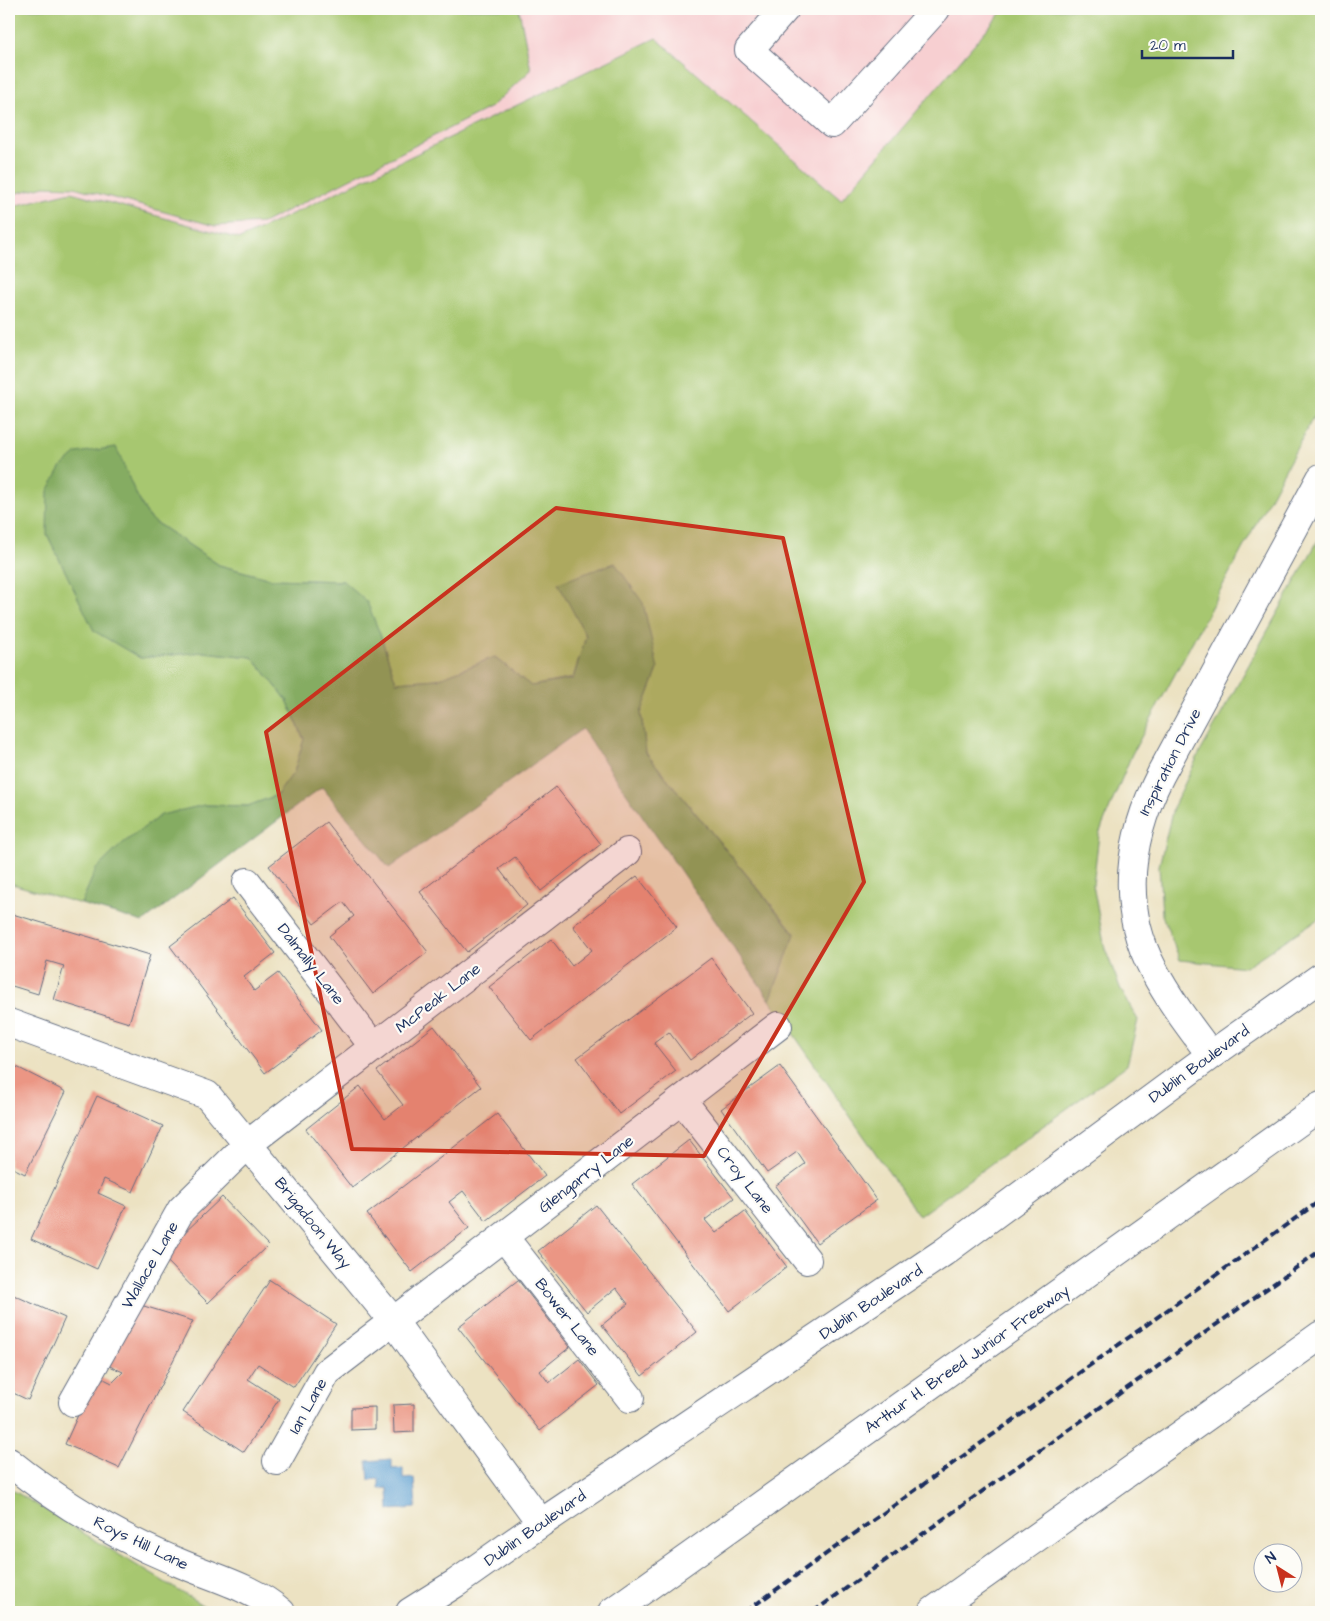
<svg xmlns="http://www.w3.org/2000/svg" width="1330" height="1621" viewBox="0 0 1330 1621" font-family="'Architects Daughter',sans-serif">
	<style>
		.built { fill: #f7cfd1 }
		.green { fill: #a7c770; stroke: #617b67 }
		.forest { fill: #85ac62; stroke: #506e60 }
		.water { fill: #5ea0d1; stroke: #3c6898 }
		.building { fill: #eb9684 }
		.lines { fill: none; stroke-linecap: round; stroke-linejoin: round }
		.minor-casing { stroke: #646e81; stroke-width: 30 }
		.highway-casing { stroke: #646e81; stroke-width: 30 }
		.minor { stroke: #fff; stroke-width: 28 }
		.highway { stroke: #fff; stroke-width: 28 }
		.rail { stroke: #1b2f5e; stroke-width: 4; stroke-dasharray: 8 4; stroke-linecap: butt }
		.marked { fill: #c8321e; fill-opacity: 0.2; stroke: #c8321e; stroke-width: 4; stroke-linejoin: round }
		.labels { text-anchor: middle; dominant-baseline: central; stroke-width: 4.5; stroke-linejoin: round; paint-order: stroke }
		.street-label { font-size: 16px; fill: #1b2f5e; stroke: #fdfcf7 }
	</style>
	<rect width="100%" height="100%" fill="#fdfcf7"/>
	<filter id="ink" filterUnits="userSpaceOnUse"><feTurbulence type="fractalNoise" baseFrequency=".02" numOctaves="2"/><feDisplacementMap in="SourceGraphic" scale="10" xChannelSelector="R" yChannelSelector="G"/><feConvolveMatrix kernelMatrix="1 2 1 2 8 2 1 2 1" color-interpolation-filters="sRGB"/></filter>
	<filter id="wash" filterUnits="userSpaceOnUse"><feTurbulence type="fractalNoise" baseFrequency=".0096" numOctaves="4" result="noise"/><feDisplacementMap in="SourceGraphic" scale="20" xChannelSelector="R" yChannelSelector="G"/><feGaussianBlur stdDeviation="1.12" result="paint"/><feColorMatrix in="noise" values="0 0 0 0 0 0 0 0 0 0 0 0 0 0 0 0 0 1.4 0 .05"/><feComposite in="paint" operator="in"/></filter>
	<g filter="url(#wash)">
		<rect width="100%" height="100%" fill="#ece2c2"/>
		<path class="built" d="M 9,9 L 1004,9 L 841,200 L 656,38 L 240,239 L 71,192 L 9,207 Z"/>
		<path class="green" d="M 9,9 L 519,9 L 531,70 L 491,107 L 263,223 L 215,226 L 74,187 L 45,186 L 9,195 Z
			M 1004,9 L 1321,9 L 1321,403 L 1132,754 L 1099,834 L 1093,885 L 1105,949 L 1121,990 L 1138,1020 L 1127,1065 L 919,1216 L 770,1000 L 795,933 L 646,753 L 641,713 L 658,669 L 559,583 L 586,636 L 573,678 L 531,686 L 495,657 L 437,679 L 396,682 L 380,634 L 343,581 L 271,579 L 219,565 L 149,518 L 135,492 L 47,534 L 66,572 L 140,658 L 203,652 L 252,657 L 287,700 L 304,740 L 294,772 L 277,795 L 248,806 L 204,805 L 97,869 L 81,904 L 9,883 L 9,207 L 71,192 L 240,239 L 656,38 L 841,200 Z
			M 1321,535 L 1321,917 L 1245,967 L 1180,960 L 1162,915 L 1159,866 L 1173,808 L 1198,756 Z
			M 9,1488 L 214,1612 L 9,1612 Z"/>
		<path class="forest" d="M 116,447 L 135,492 L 149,518 L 219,565 L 271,579 L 343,581 L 367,602 L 380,634 L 396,682 L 437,679 L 495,657 L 531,686 L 573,679 L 586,636 L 558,583 L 615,563 L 643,603 L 658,669 L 641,713 L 646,753 L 795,934 L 770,1000 L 582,729 L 389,868 L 322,787 L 143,922 L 81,904 L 96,869 L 123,843 L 161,815 L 204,805 L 248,806 L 277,795 L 294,772 L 304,739 L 287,700 L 252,657 L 203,652 L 140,658 L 94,631 L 47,534 L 48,491 L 62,466 L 77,453 Z"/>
		<path class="water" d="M 392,1459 L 392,1469 L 403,1468 L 403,1479 L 414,1478 L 416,1508 L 389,1510 L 388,1488 L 379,1489 L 379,1479 L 369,1480 L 367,1461 Z"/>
		<g id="blocks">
			<path class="building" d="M 556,787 L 601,844 L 541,891 L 515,857 L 499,869 L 527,905 L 467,952 L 420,892 Z
				M 326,822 L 428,952 L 373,994 L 329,936 L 354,916 L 343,902 L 314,924 L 269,866 Z
				M 637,876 L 677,927 L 531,1040 L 489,987 L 551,939 L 572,966 L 592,950 L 573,926 Z
				M 233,898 L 275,953 L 244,977 L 254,991 L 278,973 L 322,1030 L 265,1073 L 170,946 Z
				M 9,913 L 150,955 L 129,1023 L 54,1000 L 64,966 L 47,961 L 38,994 L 9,985 Z
				M 711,958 L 752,1013 L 690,1060 L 669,1032 L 654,1043 L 676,1071 L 619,1114 L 577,1058 Z
				M 434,1026 L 481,1087 L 352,1188 L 306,1129 L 360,1086 L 385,1119 L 403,1105 L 377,1071 Z
				M 9,1063 L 66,1092 L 25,1174 L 9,1166 Z
				M 780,1066 L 877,1200 L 817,1243 L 775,1186 L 805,1164 L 797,1152 L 767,1173 L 721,1109 Z
				M 97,1096 L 163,1126 L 133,1192 L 104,1179 L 98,1193 L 126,1206 L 97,1269 L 31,1239 Z
				M 497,1114 L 545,1176 L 486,1221 L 463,1191 L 449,1202 L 469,1228 L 412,1272 L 367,1214 Z
				M 689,1140 L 734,1198 L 705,1220 L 716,1233 L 745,1211 L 787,1267 L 729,1311 L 632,1184 Z
				M 222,1197 L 268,1245 L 208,1303 L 161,1255 Z
				M 596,1205 L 697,1332 L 642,1376 L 602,1325 L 628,1304 L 616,1288 L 587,1312 L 538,1251 Z
				M 270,1280 L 336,1324 L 294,1387 L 258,1364 L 248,1379 L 279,1399 L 244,1452 L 183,1412 Z
				M 518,1280 L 570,1347 L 540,1371 L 549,1383 L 579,1359 L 599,1385 L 540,1431 L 458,1327 Z
				M 9,1293 L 65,1318 L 28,1400 L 9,1391 Z
				M 134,1303 L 193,1321 L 119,1468 L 65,1444 L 96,1375 L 112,1383 L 123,1372 L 103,1363 Z
				M 414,1404 L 414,1432 L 394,1433 L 393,1405 Z
				M 375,1407 L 375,1429 L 351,1430 L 351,1408 Z"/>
		</g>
	</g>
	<g filter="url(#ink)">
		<use href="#blocks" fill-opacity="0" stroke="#646e81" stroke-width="1"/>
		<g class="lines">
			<defs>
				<path id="minor" d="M 785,9 L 749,50 L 832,124 L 936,9
					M 247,882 L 374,1047
					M 9,1023 L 207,1095 L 394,1322 L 541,1523
					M 1211,1055 C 1190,1027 1169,1000 1153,969 C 1119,905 1129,837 1161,774 L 1321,478
					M 682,1100 L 807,1260
					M 504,1237 L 630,1398
					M 73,1402 L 181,1210 L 248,1144 L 627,852
					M 277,1461 L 327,1372 L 778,1026
					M 9,1462 C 60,1503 115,1536 175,1561 C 211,1577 251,1586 281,1612
					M 410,1612 L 456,1583 L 541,1523 L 944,1252 L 1211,1055 L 1321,977"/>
				<path id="highway" d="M 612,1612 L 1321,1106
					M 932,1612 L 1321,1335"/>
			</defs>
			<use href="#minor" class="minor-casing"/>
			<use href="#highway" class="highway-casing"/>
			<use href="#minor" class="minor"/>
			<use href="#highway" class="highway"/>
			<path class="rail" d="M 745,1612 L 1321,1200
				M 813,1612 L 1321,1250"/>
		</g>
	</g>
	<path class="marked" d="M 556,508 L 783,538 L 864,882 L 704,1156 L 352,1149 L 266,732 Z"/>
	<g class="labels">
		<g class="street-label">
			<text transform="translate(1170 762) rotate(-63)">Inspiration Drive</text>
			<text transform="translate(311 964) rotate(52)">Dalmally Lane</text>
			<text transform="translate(438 998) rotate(-38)">McPeak Lane</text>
			<text transform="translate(1199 1064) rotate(-36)">Dublin Boulevard</text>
			<text transform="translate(586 1174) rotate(-38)">Glengarry Lane</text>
			<text transform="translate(745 1180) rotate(52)">Croy Lane</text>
			<text transform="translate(313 1223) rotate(51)">Brigadoon Way</text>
			<text transform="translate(150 1265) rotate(-60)">Wallace Lane</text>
			<text transform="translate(871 1302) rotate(-34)">Dublin Boulevard</text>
			<text transform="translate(567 1317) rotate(52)">Bower Lane</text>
			<text transform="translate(967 1359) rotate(-35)">Arthur H. Breed Junior Freeway</text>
			<text transform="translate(308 1406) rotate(-61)">Ian Lane</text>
			<text transform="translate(535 1528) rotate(-35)">Dublin Boulevard</text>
			<text transform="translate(141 1543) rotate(26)">Roys Hill Lane</text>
		</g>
	</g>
	<rect width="1330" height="1621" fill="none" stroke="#fdfcf7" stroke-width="30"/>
	<g transform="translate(1278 1568) rotate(324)"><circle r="24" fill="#fdfcf7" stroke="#a3aaba"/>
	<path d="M0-4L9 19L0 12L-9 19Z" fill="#c8321e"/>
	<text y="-8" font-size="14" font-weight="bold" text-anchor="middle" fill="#1b2f5e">N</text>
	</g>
	<path d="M1142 50v8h91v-8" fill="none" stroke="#1b2f5e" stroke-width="2.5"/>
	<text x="1150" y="50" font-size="15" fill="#1b2f5e" stroke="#fdfcf7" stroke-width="4" paint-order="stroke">20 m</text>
</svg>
